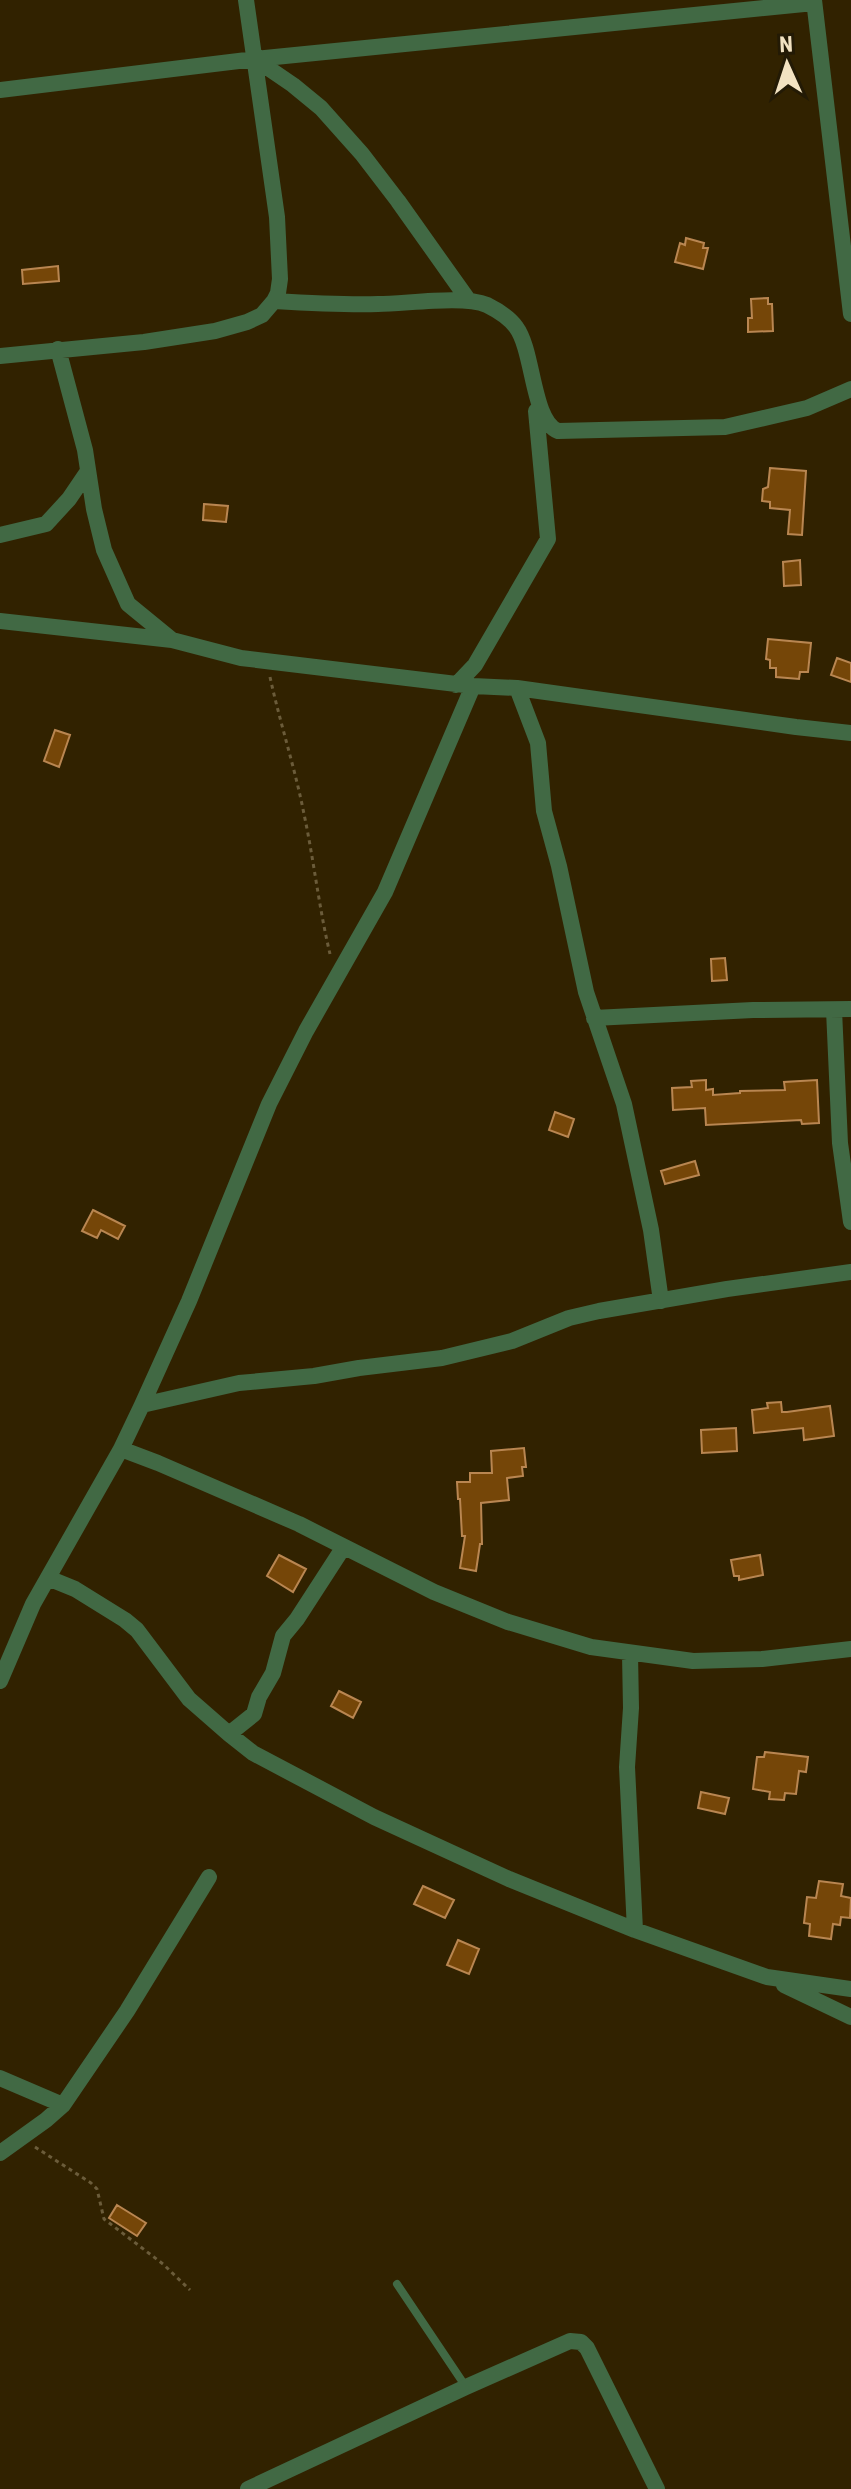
<svg xmlns="http://www.w3.org/2000/svg" width="851" height="2489" viewBox="0 0 851 2489" font-family="'Roboto Condensed',sans-serif">
	<style>
		.building { fill: #754608; stroke: #b98651; stroke-width: 2 }
		.lines { fill: none; stroke-linecap: round; stroke-linejoin: round }
		.path { stroke: #6b5c3a; stroke-width: 3; stroke-dasharray: 4 4; stroke-linecap: butt }
		.service { stroke: #416944; stroke-width: 8 }
		.minor { stroke: #416944; stroke-width: 16 }
	</style>
	<rect width="100%" height="100%" fill="#312200"/>
	<path class="building" d="M 686,238 L 704,243 L 703,248 L 708,248 L 703,269 L 675,262 L 680,243 L 685,245 Z
		M 58,266 L 59,281 L 23,284 L 22,270 Z
		M 768,298 L 768,304 L 772,304 L 773,331 L 748,332 L 748,318 L 752,318 L 751,299 Z
		M 770,468 L 806,471 L 802,535 L 788,534 L 790,510 L 770,508 L 770,502 L 762,501 L 763,489 L 768,487 Z
		M 204,504 L 228,506 L 226,522 L 203,520 Z
		M 800,560 L 801,585 L 784,586 L 783,562 Z
		M 768,639 L 811,643 L 808,672 L 800,672 L 799,679 L 776,677 L 776,668 L 770,668 L 770,660 L 766,659 Z
		M 837,658 L 851,663 L 851,682 L 831,675 Z
		M 55,730 L 70,735 L 59,767 L 44,761 Z
		M 725,958 L 727,980 L 712,981 L 711,959 Z
		M 706,1080 L 706,1090 L 713,1089 L 713,1095 L 740,1093 L 740,1091 L 785,1090 L 784,1082 L 817,1080 L 819,1123 L 802,1124 L 801,1120 L 706,1125 L 705,1108 L 673,1110 L 672,1088 L 692,1087 L 691,1081 Z
		M 555,1112 L 574,1119 L 568,1137 L 549,1130 Z
		M 695,1161 L 699,1175 L 665,1184 L 661,1171 Z
		M 93,1210 L 125,1226 L 118,1239 L 101,1230 L 97,1238 L 82,1231 Z
		M 781,1402 L 782,1412 L 787,1412 L 830,1406 L 834,1436 L 804,1440 L 803,1428 L 754,1433 L 752,1410 L 768,1408 L 767,1403 Z
		M 736,1428 L 737,1451 L 702,1453 L 701,1430 Z
		M 524,1448 L 526,1467 L 522,1467 L 523,1476 L 507,1478 L 509,1500 L 481,1503 L 482,1544 L 480,1544 L 476,1571 L 460,1568 L 465,1536 L 462,1536 L 460,1499 L 458,1499 L 457,1482 L 470,1482 L 470,1473 L 492,1473 L 491,1451 Z
		M 279,1555 L 306,1569 L 293,1592 L 267,1576 Z
		M 760,1555 L 763,1575 L 739,1580 L 739,1576 L 734,1576 L 731,1560 Z
		M 339,1691 L 361,1702 L 353,1718 L 331,1706 Z
		M 765,1752 L 808,1757 L 806,1772 L 799,1771 L 796,1794 L 785,1793 L 784,1800 L 769,1799 L 770,1792 L 753,1789 L 757,1757 L 764,1757 Z
		M 701,1792 L 729,1798 L 725,1814 L 698,1808 Z
		M 819,1881 L 843,1884 L 841,1896 L 851,1898 L 850,1918 L 841,1917 L 840,1925 L 833,1924 L 831,1939 L 809,1936 L 810,1924 L 804,1923 L 807,1897 L 816,1898 Z
		M 423,1886 L 454,1900 L 445,1918 L 414,1904 Z
		M 458,1940 L 479,1949 L 469,1974 L 447,1965 Z
		M 117,2205 L 146,2223 L 137,2236 L 109,2218 Z"/>
	<g class="lines">
		<path class="path" d="M 270,677 C 280,723 295,768 304,814 C 314,861 319,908 330,954
			M 35,2147 L 91,2183 L 97,2189 L 104,2219 L 163,2264 L 190,2290"/>
		<path class="service" d="M 397,2284 L 466,2387"/>
		<path class="minor" d="M 814,0 L 851,314
			M 255,59 L 293,85 L 321,108 L 362,154 L 398,201 L 469,301
			M 0,90 L 255,59 L 814,3
			M 274,301 C 308,303 343,305 378,304 C 406,304 463,295 487,305 C 497,310 509,317 516,327 C 534,351 532,421 558,431 L 725,427 L 807,408 L 851,389
			M 58,349 L 85,450 L 94,509 L 104,550 L 128,604 L 172,640
			M 0,356 L 144,342 L 215,331 L 247,322 L 262,315 L 274,301 L 278,293 L 280,279 L 277,217 L 246,0
			M 0,535 L 46,524 L 69,499 L 88,471
			M 0,621 L 172,640 L 241,658 L 473,686 L 517,688 L 796,727 L 851,733
			M 456,685 L 475,665 L 548,539 L 536,411
			M 517,688 L 538,743 L 544,811 L 559,866 L 586,992 L 624,1104 L 651,1230 L 661,1301
			M 834,1010 L 840,1143 L 851,1222
			M 594,1018 L 753,1010 L 851,1009
			M 142,1405 L 239,1383 L 314,1376 L 359,1368 L 442,1358 L 512,1341 L 569,1318 L 599,1311 L 727,1289 L 851,1272
			M 121,1449 L 158,1463 L 299,1524 L 434,1592 L 508,1622 L 591,1647 L 693,1661 L 762,1659 L 851,1649
			M 48,1578 L 75,1589 L 125,1620 L 137,1630 L 189,1699 L 229,1734 L 253,1753 L 374,1817 L 509,1879 L 635,1930 L 767,1977 L 851,1989
			M 630,1654 L 631,1708 L 627,1767 L 635,1930
			M 0,1681 L 33,1604 L 121,1449 L 142,1405 L 189,1301 L 269,1104 L 306,1031 L 385,892 L 473,686
			M 229,1734 L 254,1714 L 259,1697 L 273,1673 L 283,1636 L 297,1619 L 343,1548
			M 784,1985 L 851,2017
			M 0,2078 L 63,2105
			M 0,2153 L 46,2120 L 63,2105 L 127,2011 L 209,1877
			M 248,2489 L 466,2387 L 570,2341 L 581,2342 L 587,2348 L 657,2489"/>
	</g>
	<g transform="translate(787 64) rotate(357)" stroke="#231a05" stroke-width="6" paint-order="stroke">
	<path d="M0-6L14 30L0 20L-14 30Z" fill="#f2e2c1"/>
	<text y="-12" font-size="22" font-weight="bold" text-anchor="middle" fill="#f2e2c1">N</text>
	</g>
</svg>
